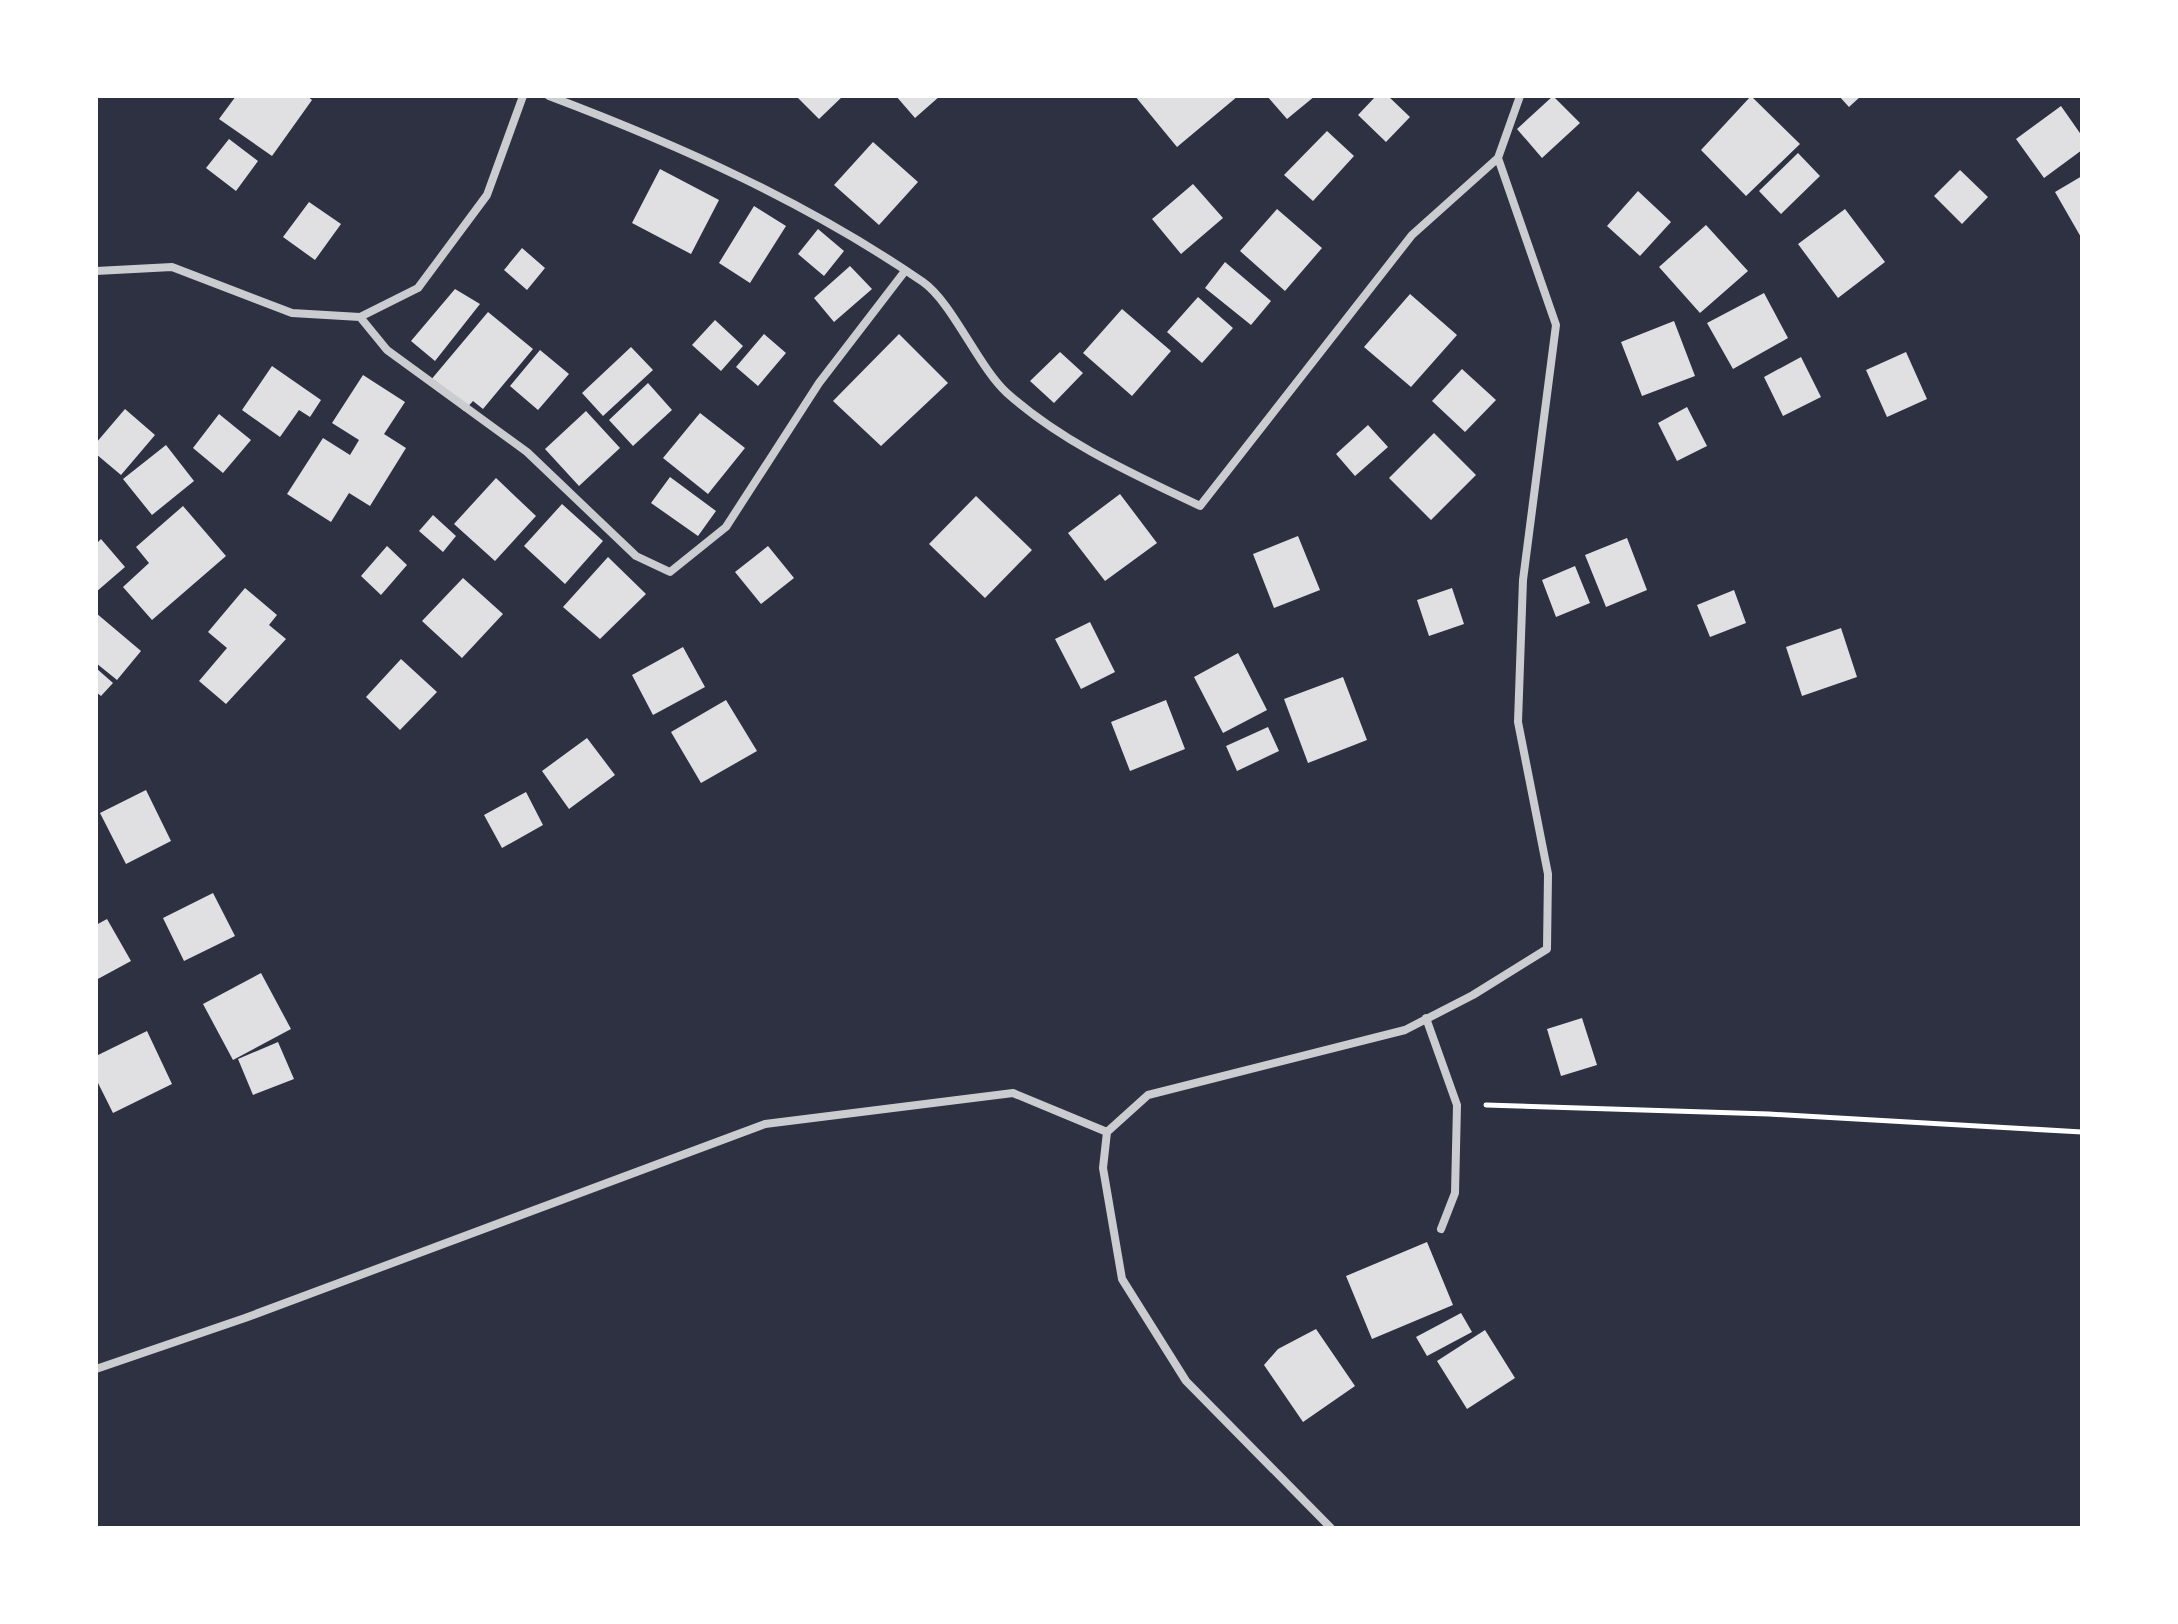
<svg xmlns="http://www.w3.org/2000/svg" width="2178" height="1624" viewBox="0 0 2178 1624" font-family="'DM Sans',sans-serif">
	<style>
		.building { fill: #e0e0e3 }
		.lines { fill: none; stroke-linecap: round; stroke-linejoin: round }
		.path { stroke: #fff; stroke-width: 5 }
		.minor { stroke: #caccd0; stroke-width: 8 }
	</style>
	<rect width="100%" height="100%" fill="#2d3142"/>
	<path class="building" d="M 236,96 L 307,96 L 312,100 L 272,156 L 219,119 Z
		M 796,96 L 843,96 L 819,119 Z
		M 896,96 L 940,96 L 915,118 Z
		M 1135,96 L 1238,96 L 1177,147 Z
		M 1267,96 L 1315,96 L 1287,119 Z
		M 1376,96 L 1388,96 L 1410,117 L 1386,142 L 1358,115 Z
		M 1553,96 L 1580,123 L 1542,158 L 1517,129 Z
		M 1751,96 L 1800,144 L 1746,196 L 1701,150 Z
		M 1839,96 L 1861,96 L 1849,107 Z
		M 2061,106 L 2082,136 L 2082,150 L 2044,178 L 2016,139 Z
		M 1327,131 L 1354,156 L 1313,201 L 1284,175 Z
		M 229,139 L 258,161 L 236,191 L 206,168 Z
		M 873,142 L 918,182 L 879,225 L 834,185 Z
		M 1798,153 L 1820,176 L 1781,214 L 1759,191 Z
		M 660,169 L 719,200 L 691,254 L 632,223 Z
		M 1960,170 L 1988,197 L 1962,224 L 1934,196 Z
		M 2082,176 L 2082,239 L 2055,192 Z
		M 1193,184 L 1223,218 L 1181,254 L 1152,219 Z
		M 1638,191 L 1671,222 L 1640,256 L 1607,226 Z
		M 309,202 L 341,224 L 315,260 L 283,237 Z
		M 754,206 L 786,226 L 750,283 L 719,263 Z
		M 1277,209 L 1322,248 L 1285,291 L 1240,251 Z
		M 1845,209 L 1885,262 L 1838,298 L 1798,244 Z
		M 1706,225 L 1748,271 L 1700,313 L 1659,267 Z
		M 818,229 L 844,251 L 824,276 L 798,254 Z
		M 522,248 L 545,268 L 527,290 L 504,270 Z
		M 1225,262 L 1271,301 L 1251,325 L 1205,288 Z
		M 850,266 L 872,289 L 834,322 L 814,298 Z
		M 455,289 L 480,304 L 435,361 L 411,341 Z
		M 1764,293 L 1788,338 L 1733,369 L 1707,323 Z
		M 1410,294 L 1457,335 L 1411,387 L 1364,347 Z
		M 1198,297 L 1233,328 L 1202,363 L 1167,332 Z
		M 1122,309 L 1171,351 L 1132,396 L 1083,353 Z
		M 488,312 L 533,349 L 483,409 L 473,401 L 464,411 L 430,381 Z
		M 715,320 L 743,346 L 721,371 L 692,345 Z
		M 1674,321 L 1695,376 L 1642,396 L 1621,342 Z
		M 764,334 L 786,353 L 758,386 L 736,367 Z
		M 899,334 L 948,383 L 881,446 L 833,401 Z
		M 631,347 L 653,370 L 603,416 L 582,393 Z
		M 540,350 L 569,374 L 538,410 L 510,386 Z
		M 1060,352 L 1083,373 L 1054,403 L 1030,381 Z
		M 1906,352 L 1927,399 L 1887,417 L 1866,370 Z
		M 1801,357 L 1821,397 L 1783,416 L 1764,377 Z
		M 272,366 L 321,400 L 310,417 L 299,410 L 280,437 L 242,410 Z
		M 1462,369 L 1496,400 L 1465,432 L 1432,401 Z
		M 363,375 L 405,402 L 384,434 L 406,448 L 370,506 L 349,493 L 331,522 L 287,494 L 323,438 L 350,455 L 359,440 L 332,423 Z
		M 648,383 L 672,410 L 633,446 L 609,420 Z
		M 1687,407 L 1707,446 L 1677,461 L 1658,423 Z
		M 125,409 L 155,435 L 121,475 L 96,454 L 96,443 Z
		M 586,411 L 620,448 L 579,486 L 545,449 Z
		M 700,413 L 745,448 L 708,494 L 663,458 Z
		M 219,414 L 251,440 L 223,473 L 193,448 Z
		M 1368,425 L 1388,447 L 1355,476 L 1336,454 Z
		M 1434,433 L 1476,475 L 1431,520 L 1389,478 Z
		M 166,445 L 194,481 L 152,515 L 123,479 Z
		M 670,477 L 716,511 L 698,536 L 651,503 Z
		M 496,478 L 536,516 L 495,561 L 454,524 Z
		M 1120,494 L 1157,543 L 1105,581 L 1068,533 Z
		M 976,496 L 1032,550 L 985,598 L 929,544 Z
		M 562,504 L 603,541 L 565,584 L 524,546 Z
		M 183,506 L 226,556 L 152,620 L 123,587 L 149,563 L 136,547 Z
		M 433,515 L 456,536 L 443,552 L 419,531 Z
		M 1298,536 L 1320,590 L 1274,608 L 1253,554 Z
		M 1627,538 L 1647,590 L 1606,607 L 1585,555 Z
		M 101,539 L 125,567 L 96,592 L 96,544 Z
		M 387,546 L 407,565 L 381,595 L 361,576 Z
		M 768,546 L 794,578 L 761,604 L 735,572 Z
		M 608,557 L 646,594 L 600,639 L 563,607 Z
		M 1575,566 L 1590,603 L 1556,617 L 1542,580 Z
		M 463,578 L 503,614 L 462,658 L 422,621 Z
		M 245,588 L 277,615 L 269,625 L 286,639 L 226,704 L 199,681 L 227,648 L 208,632 Z
		M 1452,588 L 1464,624 L 1429,636 L 1417,600 Z
		M 1734,590 L 1746,623 L 1710,637 L 1697,605 Z
		M 96,613 L 141,651 L 117,680 L 96,663 Z
		M 1090,622 L 1115,672 L 1081,689 L 1055,639 Z
		M 1841,628 L 1857,677 L 1802,696 L 1786,647 Z
		M 683,647 L 705,687 L 653,715 L 632,675 Z
		M 1238,653 L 1267,710 L 1223,733 L 1194,677 Z
		M 401,659 L 437,692 L 400,730 L 366,697 Z
		M 96,668 L 113,683 L 101,696 L 96,692 Z
		M 1343,677 L 1367,740 L 1308,763 L 1284,699 Z
		M 726,700 L 757,751 L 701,783 L 671,732 Z
		M 1166,700 L 1185,749 L 1130,771 L 1111,722 Z
		M 1268,727 L 1279,751 L 1237,771 L 1226,746 Z
		M 587,738 L 615,775 L 569,809 L 542,771 Z
		M 146,790 L 171,841 L 126,864 L 100,813 Z
		M 526,792 L 543,825 L 502,848 L 484,815 Z
		M 213,893 L 235,936 L 184,961 L 163,918 Z
		M 107,919 L 131,961 L 96,980 L 96,925 Z
		M 261,973 L 291,1029 L 233,1060 L 203,1004 Z
		M 1582,1018 L 1597,1065 L 1561,1076 L 1547,1029 Z
		M 147,1031 L 172,1084 L 113,1113 L 96,1079 L 96,1056 Z
		M 278,1042 L 294,1079 L 253,1095 L 238,1059 Z
		M 1427,1242 L 1453,1305 L 1372,1339 L 1346,1276 Z
		M 1461,1313 L 1472,1332 L 1427,1356 L 1416,1337 Z
		M 1316,1329 L 1355,1386 L 1303,1422 L 1264,1365 L 1278,1349 Z
		M 1485,1330 L 1515,1378 L 1467,1409 L 1437,1361 Z"/>
	<g class="lines">
		<path class="path" d="M 1486,1105 L 1769,1114 L 2082,1132"/>
		<path class="minor" d="M 549,96 C 679,145 808,203 923,282 C 952,302 979,368 1007,393 C 1063,443 1133,474 1200,506 L 1412,235 L 1498,158
			M 96,271 L 172,267 L 292,313 L 360,317 L 418,288 L 487,195 L 523,96
			M 360,317 L 387,350 L 527,452 L 636,556 L 670,572 L 726,527 L 819,383 L 905,271
			M 1426,1018 L 1457,1105 L 1455,1193 L 1441,1229
			M 96,1369 L 245,1318 L 765,1124 L 1013,1093 L 1107,1132
			M 1331,1528 L 1186,1381 L 1122,1279 L 1103,1168 L 1107,1132 L 1148,1095 L 1405,1030 L 1473,995 L 1547,949 L 1548,874 L 1518,722 L 1523,580 L 1556,325 L 1498,158 L 1520,96"/>
	</g>
	<rect width="2178" height="1624" fill="none" stroke="#ffffff" stroke-width="196"/>
</svg>
